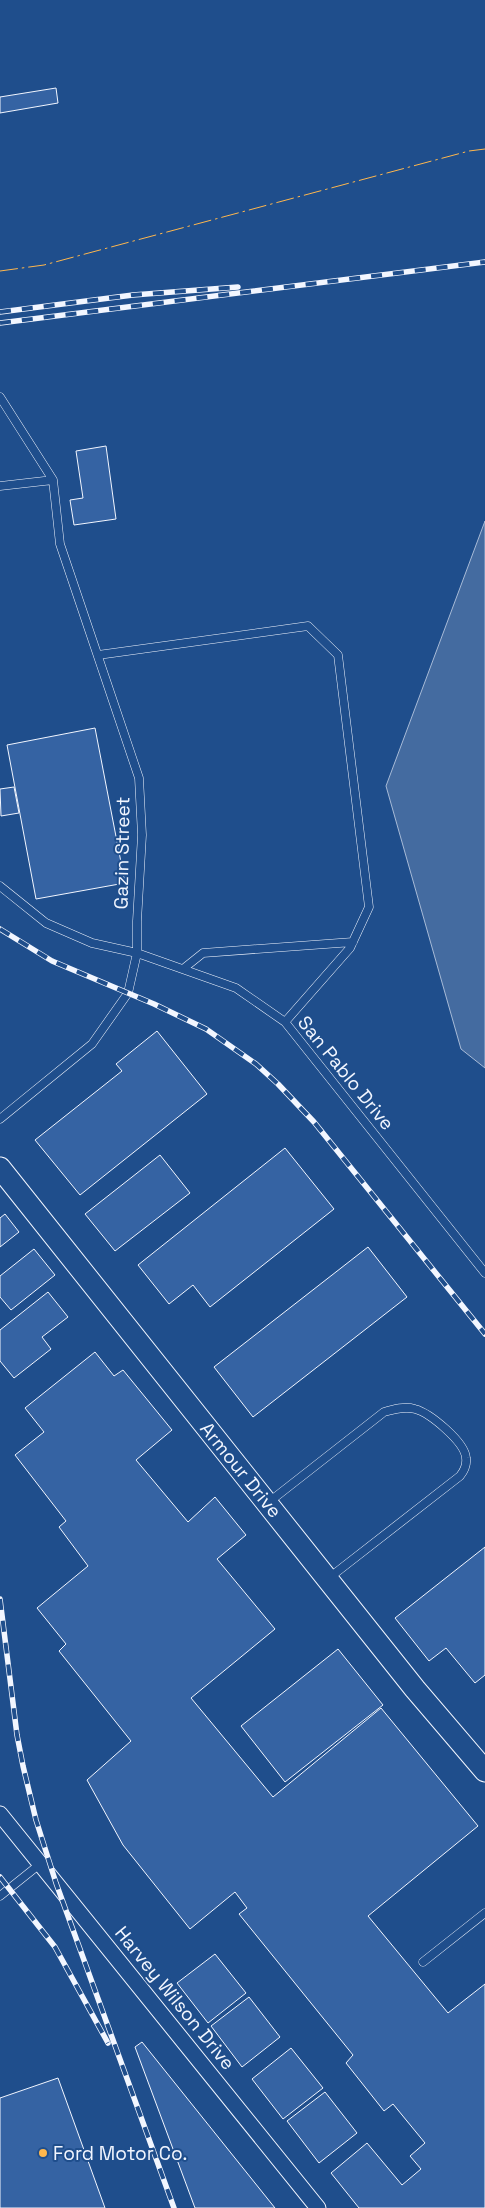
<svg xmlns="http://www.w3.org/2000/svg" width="485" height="2208" viewBox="0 0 485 2208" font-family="'Space Grotesk',sans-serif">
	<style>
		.water { fill: #446ba0; stroke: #a8bbd7 }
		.building { fill: #3563a3; stroke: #f2f6ff }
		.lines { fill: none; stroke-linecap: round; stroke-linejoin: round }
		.lane-casing { stroke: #f2f6ff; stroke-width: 9 }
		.street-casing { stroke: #f2f6ff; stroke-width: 17 }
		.secondary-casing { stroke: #f2f6ff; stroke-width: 23 }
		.lane { stroke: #1f4e8c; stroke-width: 8 }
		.street { stroke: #1f4e8c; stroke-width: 15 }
		.secondary { stroke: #1f4e8c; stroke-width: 21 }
		.rail-casing { stroke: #f2f6ff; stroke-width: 5.5 }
		.rail { stroke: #1f4e8c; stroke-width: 4; stroke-dasharray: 11; stroke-linecap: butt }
		.power { stroke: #ffb74d; stroke-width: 1; stroke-dasharray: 18 4 2.5 4; stroke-linecap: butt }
		.poi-dot { fill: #ffb74d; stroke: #1f4e8c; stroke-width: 2 }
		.labels { text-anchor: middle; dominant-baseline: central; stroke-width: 4; stroke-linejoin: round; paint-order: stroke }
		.street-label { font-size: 19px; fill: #f2f6ff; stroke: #1f4e8c }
		.poi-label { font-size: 19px; fill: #f2f6ff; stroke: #1f4e8c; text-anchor: start }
	</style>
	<rect width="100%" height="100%" fill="#1f4e8c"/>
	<path class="water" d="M 485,521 L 485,1068 L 461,1049 L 386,786 Z"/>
	<path class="building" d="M 56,88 L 58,103 L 0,113 L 0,97 Z
		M 106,446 L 116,519 L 74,525 L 70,500 L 83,498 L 76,451 Z
		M 95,728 L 125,883 L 36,899 L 7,745 Z
		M 14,787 L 19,813 L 1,816 L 0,789 Z
		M 157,1031 L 207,1094 L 80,1195 L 35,1140 L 122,1071 L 116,1064 Z
		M 285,1148 L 334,1209 L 210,1307 L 193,1285 L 169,1304 L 138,1265 Z
		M 160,1155 L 190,1193 L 115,1251 L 85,1214 Z
		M 5,1214 L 19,1232 L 0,1247 L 0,1218 Z
		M 368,1247 L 407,1297 L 253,1417 L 214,1367 Z
		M 34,1249 L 55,1275 L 11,1310 L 0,1297 L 0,1276 Z
		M 48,1292 L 68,1317 L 42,1337 L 51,1349 L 14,1378 L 0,1361 L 0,1330 Z
		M 95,1352 L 114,1376 L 123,1370 L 172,1430 L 136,1460 L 188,1522 L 215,1497 L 246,1535 L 217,1559 L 275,1629 L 191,1698 L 273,1797 L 381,1708 L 478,1826 L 368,1916 L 448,2013 L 485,1984 L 485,2208 L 359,2208 L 331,2173 L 367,2143 L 402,2185 L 421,2169 L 410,2156 L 425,2143 L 393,2104 L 384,2111 L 346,2063 L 353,2055 L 239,1914 L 247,1908 L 235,1892 L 190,1929 L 123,1845 L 87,1780 L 131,1741 L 59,1651 L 66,1644 L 37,1608 L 88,1566 L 59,1527 L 66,1521 L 15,1455 L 44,1432 L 25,1408 Z
		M 485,1547 L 485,1675 L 475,1683 L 446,1648 L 429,1661 L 395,1618 Z
		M 338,1649 L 383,1705 L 285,1782 L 241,1726 Z
		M 215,1954 L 246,1993 L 208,2023 L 177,1983 Z
		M 249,1997 L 280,2037 L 242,2067 L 211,2026 Z
		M 142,2042 L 275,2208 L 195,2208 L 135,2047 Z
		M 291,2048 L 323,2088 L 283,2119 L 252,2079 Z
		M 58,2078 L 105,2208 L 0,2208 L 0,2098 Z
		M 325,2092 L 357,2133 L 319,2163 L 287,2121 Z"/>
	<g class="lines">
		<defs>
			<path id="lane" d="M 0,397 L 53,480 L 60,544 L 139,778 L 142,835 L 137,921 L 137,953 L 128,993 L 92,1044 L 0,1119
				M 0,486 L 53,480
				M 98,655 L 308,626 L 338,655 L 369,907 L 350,948 L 285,1022
				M 0,886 L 46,923 L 92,943 L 137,953 L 236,988 L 285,1022 L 485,1273
				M 183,969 L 203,953 L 353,942
				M 269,1502 L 384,1412 C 394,1409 405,1406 415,1409 C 430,1413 465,1442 466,1458 C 467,1465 464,1471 460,1476 L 329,1578
				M 0,1896 L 40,1864
				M 423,1962 L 485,1913"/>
			<path id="street" d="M 0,1814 L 318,2208"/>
			<path id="secondary" d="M 0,1168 L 415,1689 L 485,1771"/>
		</defs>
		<use href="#lane" class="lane-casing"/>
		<use href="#street" class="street-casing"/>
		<use href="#secondary" class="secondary-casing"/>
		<use href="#lane" class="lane"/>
		<use href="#street" class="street"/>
		<use href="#secondary" class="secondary"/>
		<defs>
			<path id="rail" d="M 0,312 L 133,295 L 238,287
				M 0,323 L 485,262
				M 0,929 L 52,961 L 154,1004 L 206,1029 L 256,1064 L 278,1084 L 314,1122 L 485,1334
				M 0,1599 L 17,1735 L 23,1766 L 36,1820 L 56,1883 L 174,2208
				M 0,1877 L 55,1947 L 108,2043"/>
		</defs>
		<use href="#rail" class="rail-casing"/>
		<use href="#rail" class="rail"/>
		<path class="power" d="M 0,271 L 44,265 L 469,151 L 485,149"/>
	</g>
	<circle class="poi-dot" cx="43" cy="2153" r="5"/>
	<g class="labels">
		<g class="street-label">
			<text transform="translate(122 853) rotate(-89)">Gazin Street</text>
			<text transform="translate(346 1073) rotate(51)">San Pablo Drive</text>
			<text transform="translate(241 1470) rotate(51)">Armour Drive</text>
			<text transform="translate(175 1998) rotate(51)">Harvey Wilson Drive</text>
		</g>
		<g class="poi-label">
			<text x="53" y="2153">Ford Motor Co.</text>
		</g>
	</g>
</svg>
